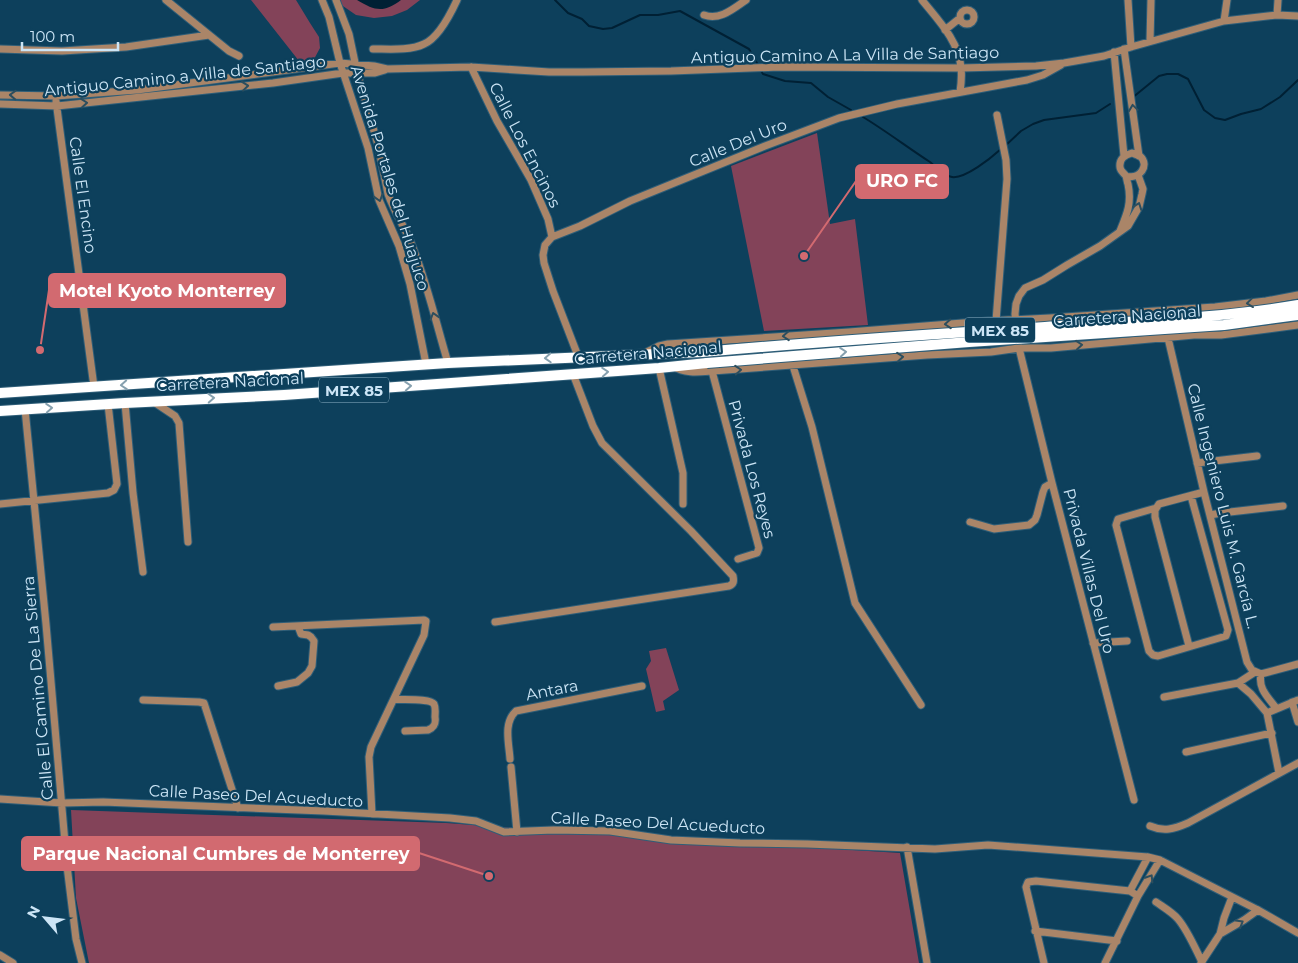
<svg xmlns="http://www.w3.org/2000/svg" width="1298" height="963" viewBox="0 0 1298 963" font-family="Montserrat,sans-serif">
	<style>
		.green { fill: #834359 }
		.water { fill: #002034 }
		.lines { fill: none; stroke-linecap: round; stroke-linejoin: round }
		.stream { stroke: #002034; stroke-width: 2 }
		.minor-casing { stroke: #2f5e78; stroke-width: 9 }
		.highway-casing { stroke: #2f5e78; stroke-width: 12 }
		.minor { stroke: #aa8568; stroke-width: 7 }
		.highway { stroke: #fff; stroke-width: 10 }
		.highway-bridge-casing { stroke: #2f5e78; stroke-width: 12; stroke-linecap: butt }
		.highway-bridge { stroke: #fff; stroke-width: 10 }
		.oneway { stroke: #2c4e5e }
		.oneway2 { stroke: #86a0ae }
		.labels { text-anchor: middle; dominant-baseline: central; stroke-width: 4.5; stroke-linejoin: round; paint-order: stroke }
		.shield { fill: #0d405c; stroke: #93b4c8; stroke-width: 1 }
		.shield-label { font-size: 15px; font-weight: bold; fill: #cce5f6 }
		.street-label { font-size: 16px; fill: #cce5f6; stroke: #0d405c }
		.leader { fill: none; stroke: #d26a70; stroke-width: 2 }
		.callout-dot { fill: #d26a70; stroke: #0d405c; stroke-width: 2 }
		.callout { fill: #d26a70; stroke: #d26a70; stroke-width: 2 }
		.callout-label { font-size: 18px; text-anchor: middle; font-weight: bold; fill: #fff }
	</style>
	<rect width="100%" height="100%" fill="#0d405c"/>
	<path class="green" d="M 251,0 L 296,0 L 310,23 L 319,37 L 320,48 L 313,61 L 299,61 Z
		M 339,0 L 420,0 L 407,10 L 392,16 L 374,18 L 356,15 L 340,4 Z
		M 817,133 L 830,224 L 855,219 L 868,325 L 764,331 L 731,166 Z
		M 666,648 L 679,690 L 663,701 L 665,710 L 656,712 L 646,669 L 651,661 L 649,651 Z
		M 71,810 L 446,823 L 581,833 L 900,853 L 919,963 L 89,963 L 76,898 Z"/>
	<path class="water" d="M 357,0 L 401,0 C 384,13 375,11 357,0 Z"/>
	<g class="lines">
		<path class="stream" d="M 555,0 L 568,13 L 582,19 L 589,26 L 603,29 L 612,28 L 640,15 L 658,15 L 680,11 L 749,49 L 758,65
			M 760,69 L 763,74 L 785,81 L 811,83 L 828,97 L 851,110
			M 1132,98 L 1159,76 L 1167,74 L 1178,74 L 1188,79 L 1204,110 L 1215,118 L 1225,120 L 1241,114 L 1261,109 L 1280,97 L 1298,80
			M 863,117 C 886,131 907,147 930,162 C 936,167 943,176 952,177 C 965,179 991,158 1001,149
			M 1005,146 L 1021,131 L 1033,124 L 1044,120 L 1096,113 L 1110,104"/>
		<defs>
			<path id="minor" d="M 166,0 L 229,51 L 239,56
				M 322,0 L 329,17 L 340,63 L 368,148 L 379,200 L 399,246 L 410,284 L 426,364
				M 336,0 L 349,34 L 357,72 L 378,145 L 388,194 C 394,211 404,226 411,243 C 427,282 436,323 448,363
				M 922,0 C 938,20 959,41 961,68 C 962,76 961,85 960,92
				M 1128,0 L 1131,47
				M960 17a7 7 0 1 1 14 0a7 7 0 1 1-14 0Z
				M 704,15 C 720,21 734,8 746,0
				M 1277,15 L 1278,0
				M 1224,21 L 1227,0
				M 945,30 L 960,18
				M 1150,41 L 1151,0
				M 0,49 L 62,51 L 126,47 L 209,35
				M 373,49 C 388,49 410,51 424,44 C 438,38 451,13 457,0
				M 1124,49 L 1139,156
				M 1114,52 L 1124,156
				M 471,67 L 497,121 L 531,180 L 548,219 L 552,237
				M 0,95 L 56,96 L 137,90 L 340,63 L 374,66 L 387,69 L 471,67 L 549,72 L 583,72 L 671,71 L 779,67 L 961,68 L 1036,66 L 1064,63 L 1104,56 L 1131,47 L 1224,21 L 1277,15 L 1298,16
				M 56,101 L 94,387
				M 0,104 L 57,106 L 273,83 L 343,73 L 375,73 L 385,70
				M 1120,231 C 1127,214 1132,203 1128,184 C 1127,182 1127,179 1126,176 C 1124,173 1120,171 1120,167 C 1119,158 1125,155 1132,153 C 1133,153 1139,156 1140,156 C 1150,165 1140,180 1126,176
				M 996,321 L 1007,179 L 1006,160 L 997,115
				M 1168,338 L 1204,492 L 1247,662 L 1252,670 L 1261,674
				M 645,353 L 659,346 L 668,344 L 849,332 L 988,321 L 1050,318 L 1215,307 L 1266,301 L 1298,295
				M 578,356 L 553,291 L 544,263 L 543,255 L 545,245 L 552,237 L 580,226 L 630,201 L 765,146 L 839,118 L 897,104 L 1027,80 L 1043,75 L 1061,65
				M 673,366 C 685,374 699,372 712,371 L 927,355 L 991,352 L 1019,348 L 1051,348 L 1194,335 L 1221,335 L 1298,325
				M 793,366 L 812,427 L 855,603 L 921,705
				M 659,368 L 683,473 L 683,504
				M 712,371 L 759,548 L 757,553 L 738,559
				M 154,402 L 175,416 L 179,423 L 188,542
				M 125,403 L 133,493 L 143,572
				M 25,409 L 46,624 L 67,866 L 76,939 L 82,963
				M 1197,463 L 1257,456
				M 0,504 L 108,493 L 114,490 L 117,484 L 108,404
				M 1156,508 L 1118,519 L 1116,525 L 1149,651 L 1153,655 L 1158,656 L 1226,636 L 1228,630 L 1191,496
				M 1210,515 L 1221,513 L 1283,506
				M 970,522 L 994,529 L 1029,525 L 1035,520 L 1037,515 L 1043,492 L 1045,487 L 1052,483
				M 495,622 L 729,586 C 734,584 734,581 733,576 L 691,531 L 602,443 L 593,426 L 573,374
				M 273,627 L 424,620 L 426,621 L 424,635 L 371,747 L 369,757 L 372,814
				M 1093,643 L 1127,641
				M 1189,646 L 1155,517 L 1155,510 L 1159,504 L 1204,492
				M 1261,674 C 1258,689 1268,697 1276,708
				M 1261,674 L 1298,664
				M 1238,683 L 1251,694 L 1267,713 L 1279,773
				M 278,686 L 297,682 L 308,673 L 312,666 L 314,641 L 311,637 L 308,635 L 301,634 L 298,626
				M 1164,697 L 1238,683 L 1255,672
				M 394,699 C 402,700 430,698 434,704 C 436,708 435,713 435,717 C 436,723 435,727 428,730 L 405,731
				M 143,700 L 199,702 L 204,703 L 238,808
				M 1292,702 L 1298,722
				M 1267,713 L 1298,700
				M 1186,752 L 1272,733
				M 510,759 C 509,743 503,723 516,711 L 642,686
				M 511,767 L 517,832
				M 0,799 L 62,803 L 103,802 L 324,811 L 450,818 L 476,821 L 504,832 L 554,830 L 610,831 L 671,840 L 740,843 L 807,844 L 935,849 L 988,845 L 1148,857 L 1160,860 L 1258,910 L 1298,933
				M 1134,800 L 1052,483 L 1019,348 L 1015,314 L 1016,304 L 1019,296 L 1025,288 L 1043,280 L 1067,265 L 1100,246 L 1128,226 L 1139,207 L 1142,194 L 1143,189 L 1138,175
				M 1150,826 C 1164,832 1174,829 1188,823 L 1298,763
				M 907,847 L 927,963
				M 1130,891 L 1148,857
				M 1156,902 C 1163,907 1172,912 1178,919 C 1188,931 1195,948 1202,962
				M 1035,931 L 1117,941
				M 1220,934 L 1244,920 L 1258,910
				M 0,955 L 13,963
				M 1044,963 L 1026,887 L 1028,882 L 1036,881 L 1130,891 L 1138,896
				M 1105,963 L 1138,896 L 1160,860
				M 1201,963 L 1220,934 L 1224,918 L 1232,897"/>
			<path id="highway" d="M 0,393 L 448,363 L 702,352
				M 0,411 L 125,403 L 284,395 L 659,368 L 707,363"/>
		</defs>
		<use href="#minor" class="minor-casing"/>
		<use href="#highway" class="highway-casing"/>
		<use href="#minor" class="minor"/>
		<use href="#highway" class="highway"/>
		<defs>
			<path id="highway-bridge" d="M 702,352 C 816,342 931,334 1045,327 C 1130,321 1215,319 1298,305
				M 707,363 L 969,342 L 1224,325 L 1298,315"/>
		</defs>
		<use href="#highway-bridge" class="highway-bridge-casing"/>
		<use href="#highway-bridge" class="highway-bridge"/>
	</g>
	<defs><path id="oneway-chevron" d="M-2-3.5L2.5 0L-2 3.5" fill="none" stroke-width="1.6" stroke-linecap="round" stroke-linejoin="round" transform="scale(1.25)"/></defs>
	<g class="oneway">
		<use href="#oneway-chevron" transform="translate(245 86) rotate(-6)"/>
		<use href="#oneway-chevron" transform="translate(13 95) rotate(-178)"/>
		<use href="#oneway-chevron" transform="translate(84 103) rotate(-5)"/>
		<use href="#oneway-chevron" transform="translate(1133 108) rotate(-98)"/>
		<use href="#oneway-chevron" transform="translate(379 198) rotate(73)"/>
		<use href="#oneway-chevron" transform="translate(1138 206) rotate(-70)"/>
		<use href="#oneway-chevron" transform="translate(1250 303) rotate(173)"/>
		<use href="#oneway-chevron" transform="translate(434 316) rotate(-107)"/>
		<use href="#oneway-chevron" transform="translate(948 324) rotate(176)"/>
		<use href="#oneway-chevron" transform="translate(786 336) rotate(176)"/>
		<use href="#oneway-chevron" transform="translate(1079 345) rotate(-5)"/>
		<use href="#oneway-chevron" transform="translate(900 357) rotate(-5)"/>
		<use href="#oneway-chevron" transform="translate(738 370) rotate(-4)"/>
		<use href="#oneway-chevron" transform="translate(1150 878) rotate(-58)"/>
		<use href="#oneway-chevron" transform="translate(1240 923) rotate(-31)"/>
	</g>
	<g class="oneway2">
		<use href="#oneway-chevron" transform="translate(843 352) rotate(-5)"/>
		<use href="#oneway-chevron" transform="translate(548 358) rotate(177)"/>
		<use href="#oneway-chevron" transform="translate(605 372) rotate(-4)"/>
		<use href="#oneway-chevron" transform="translate(124 385) rotate(176)"/>
		<use href="#oneway-chevron" transform="translate(408 386) rotate(-4)"/>
		<use href="#oneway-chevron" transform="translate(211 398) rotate(-3)"/>
		<use href="#oneway-chevron" transform="translate(49 408) rotate(-4)"/>
	</g>
	<g class="labels">
		<g class="shield">
			<rect x="965" y="317.5" width="70" height="25" rx="4"/>
			<rect x="319" y="377.5" width="70" height="25" rx="4"/>
		</g>
		<g class="shield-label">
			<text x="1000" y="330">MEX 85</text>
			<text x="354" y="390">MEX 85</text>
		</g>
		<g class="street-label">
			<text transform="translate(845 55) rotate(-1)">Antiguo Camino A La Villa de Santiago</text>
			<text transform="translate(185 76) rotate(-6)">Antiguo Camino a Villa de Santiago</text>
			<text transform="translate(738 143) rotate(-22)">Calle Del Uro</text>
			<text transform="translate(525 145) rotate(63)">Calle Los Encinos</text>
			<text transform="translate(390 178) rotate(73)">Avenida Portales del Huajuco</text>
			<text transform="translate(83 195) rotate(82)">Calle El Encino</text>
			<text transform="translate(1127 316) rotate(-4)">Carretera Nacional</text>
			<text transform="translate(648 353) rotate(-5)">Carretera Nacional</text>
			<text transform="translate(230 382) rotate(-3)">Carretera Nacional</text>
			<text transform="translate(752 469) rotate(75)">Privada Los Reyes</text>
			<text transform="translate(1223 506) rotate(76)">Calle Ingeniero Luis M. García L.</text>
			<text transform="translate(1089 571) rotate(76)">Privada Villas Del Uro</text>
			<text transform="translate(38 688) rotate(-95)">Calle El Camino De La Sierra</text>
			<text transform="translate(552 690) rotate(-11)">Antara</text>
			<text transform="translate(256 796) rotate(3)">Calle Paseo Del Acueducto</text>
			<text transform="translate(658 823) rotate(3)">Calle Paseo Del Acueducto</text>
		</g>
	</g>
	<path class="leader" d="M804 256L856 181M40 350L49 290M489 876L419 853"/>
	<g class="callout-dot">
		<circle cx="804" cy="256" r="5"/>
		<circle cx="40" cy="350" r="5"/>
		<circle cx="489" cy="876" r="5"/>
	</g>
	<g class="callout">
		<rect x="856" y="165" width="92" height="33" rx="5"/>
		<rect x="49" y="274" width="236" height="33" rx="5"/>
		<rect x="22" y="837" width="397" height="33" rx="5"/>
	</g>
	<g class="callout-label">
		<text x="902" y="187">URO FC</text>
		<text x="167" y="297">Motel Kyoto Monterrey</text>
		<text x="221" y="860">Parque Nacional Cumbres de Monterrey</text>
	</g>
	<g transform="translate(45 918) rotate(298)" stroke="#0d405c" stroke-width="4" paint-order="stroke">
	<path d="M0-4L9 19L0 12L-9 19Z" fill="#cce5f6"/>
	<text y="-8" font-size="14" font-weight="bold" text-anchor="middle" fill="#cce5f6">N</text>
	</g>
	<path d="M22 42v8h96v-8" fill="none" stroke="#cce5f6" stroke-width="2.5"/>
	<text x="30" y="42" font-size="15" fill="#cce5f6" stroke="#0d405c" stroke-width="4" paint-order="stroke">100 m</text>
</svg>
